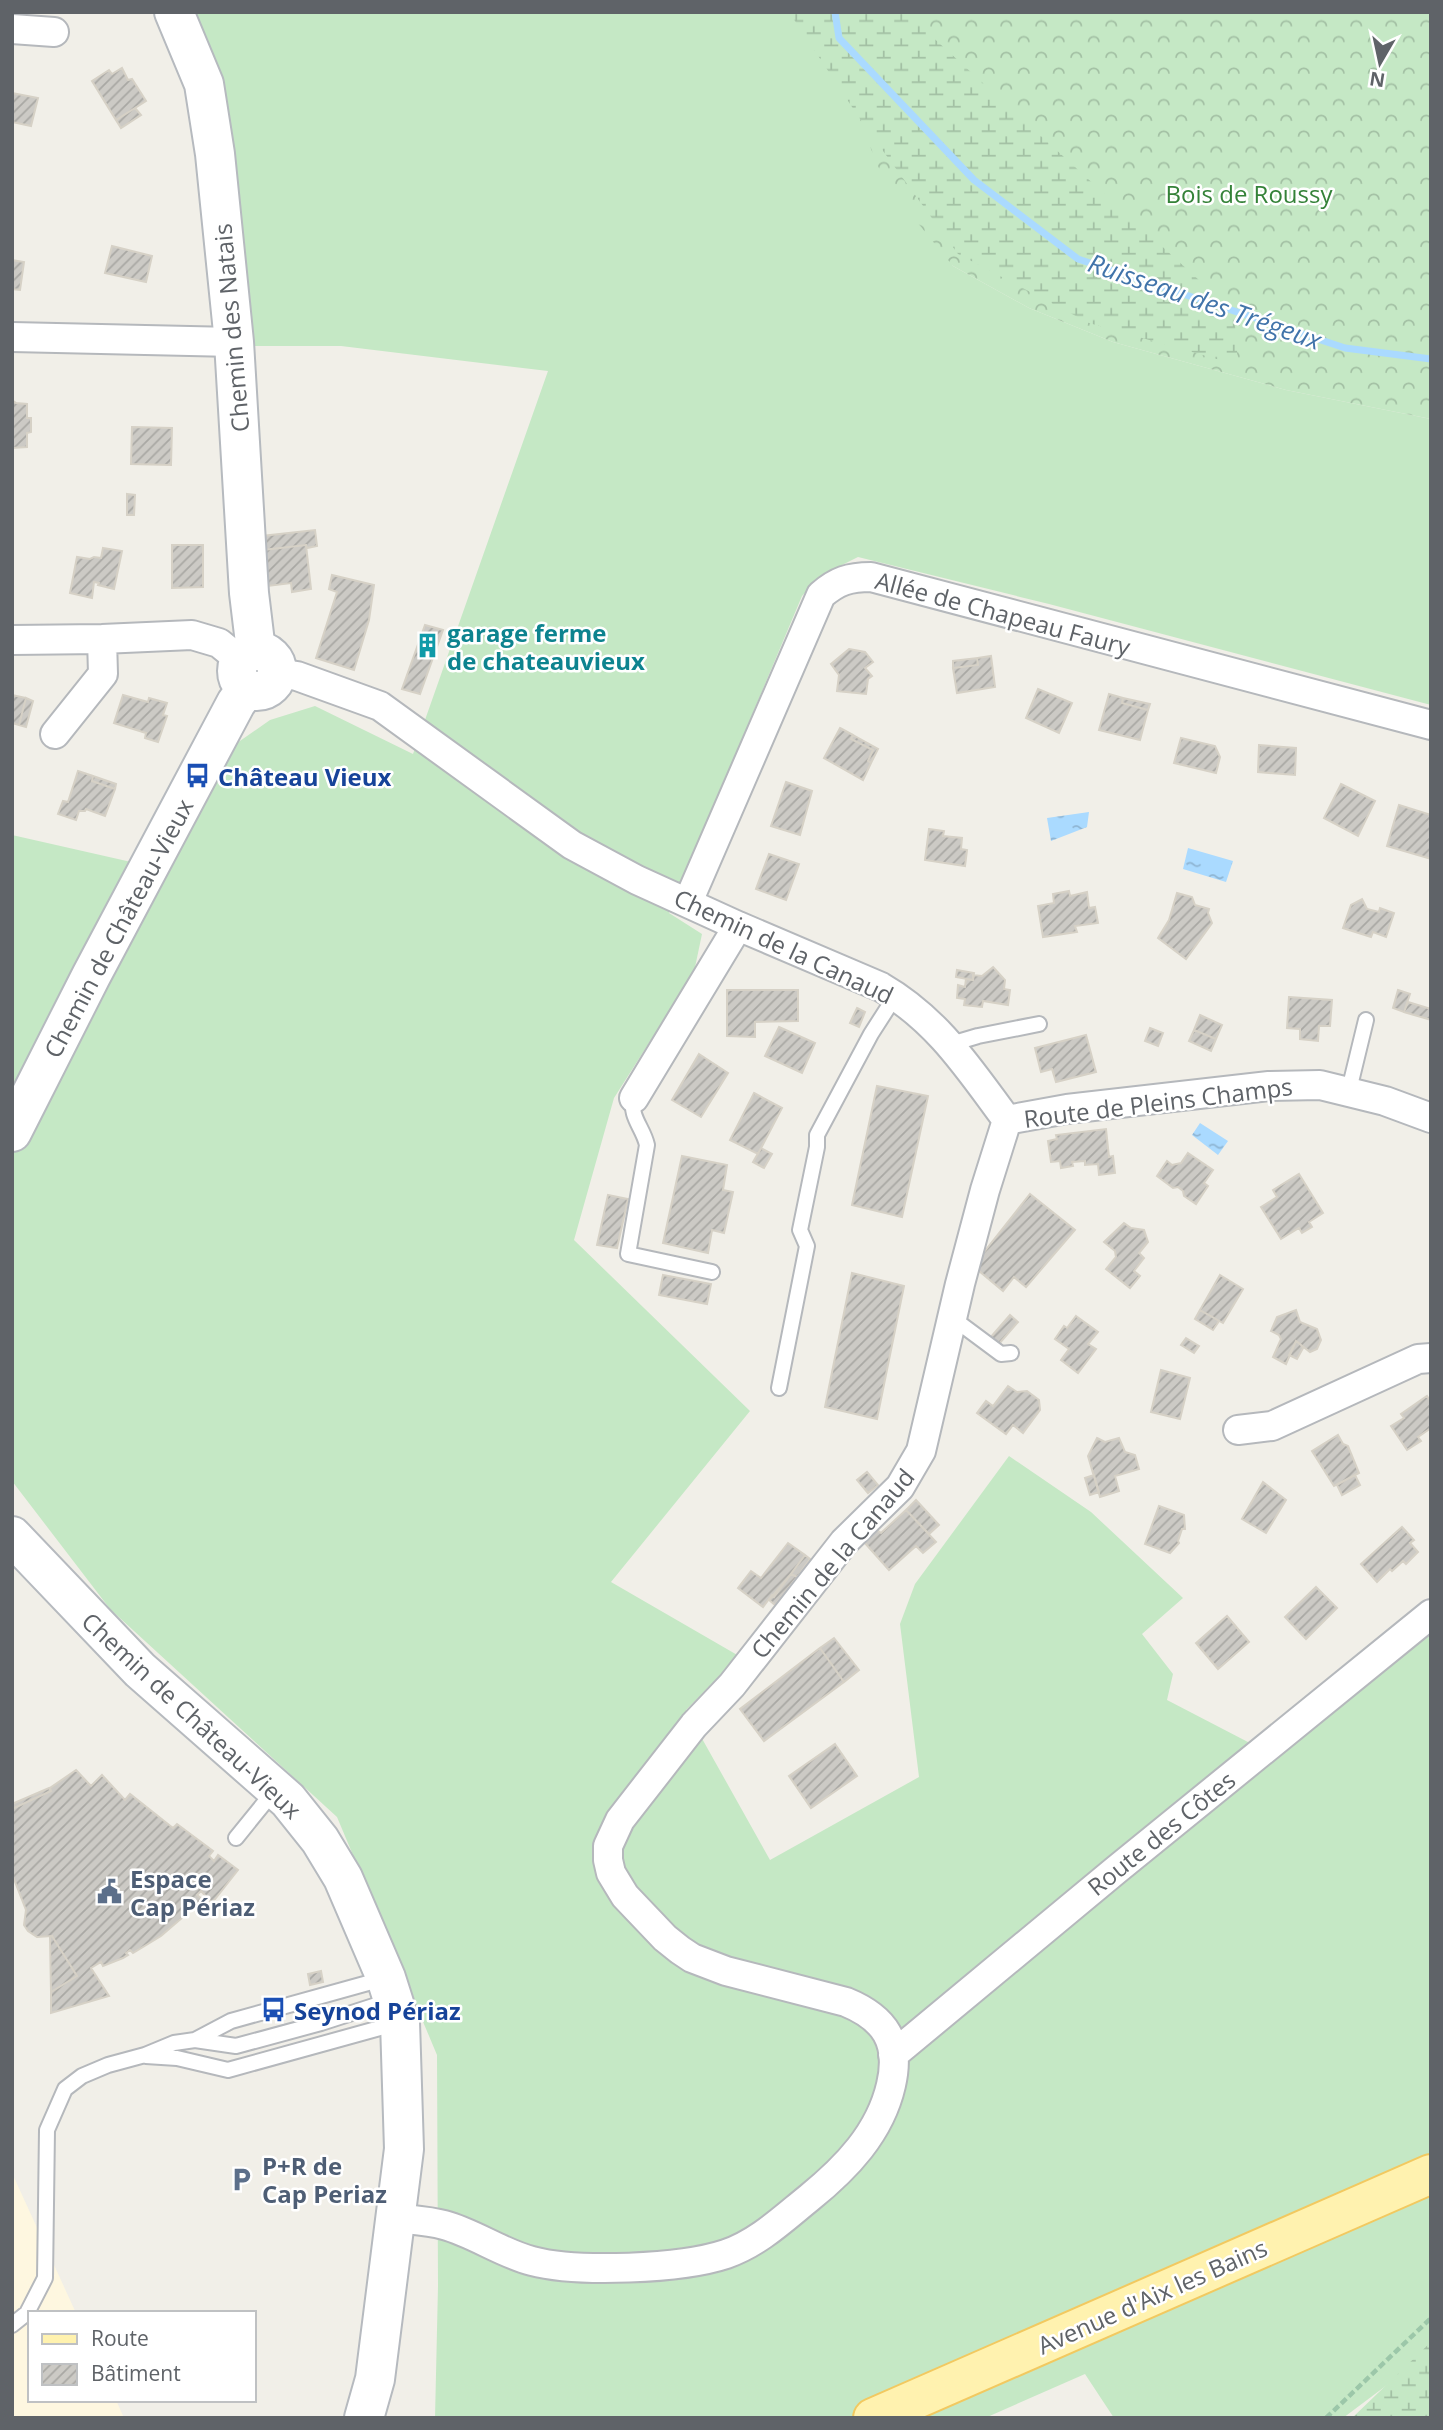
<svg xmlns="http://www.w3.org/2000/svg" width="1443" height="2430" viewBox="0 0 1443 2430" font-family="'Open Sans',sans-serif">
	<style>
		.commercial { fill: #fef7e0 }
		.grass { fill: #c5e8c5 }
		.forest { fill: url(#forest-crowns) }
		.wetland { fill: url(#wetland-marsh) }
		.water { fill: url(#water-ripples) }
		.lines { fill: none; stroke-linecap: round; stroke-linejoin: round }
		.stream { stroke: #aadaff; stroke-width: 7 }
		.building { fill: url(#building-hatch); stroke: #d6d1c6; stroke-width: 2 }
		.lane-casing { stroke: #b5b8bc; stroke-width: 18 }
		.street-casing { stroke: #b5b8bc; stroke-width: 32 }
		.secondary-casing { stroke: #b6babf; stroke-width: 42 }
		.primary-casing { stroke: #f2c960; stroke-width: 42 }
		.path { stroke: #9cc7a9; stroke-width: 4.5; stroke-dasharray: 7 3.5; stroke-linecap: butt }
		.lane { stroke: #fff; stroke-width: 14 }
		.street { stroke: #fff; stroke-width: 28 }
		.secondary { stroke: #fff; stroke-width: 38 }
		.primary { stroke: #fff2af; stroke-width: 38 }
		.labels { text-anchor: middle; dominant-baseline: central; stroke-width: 5; stroke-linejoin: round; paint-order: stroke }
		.park-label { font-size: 24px; fill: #348238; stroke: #fff }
		.street-label { font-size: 24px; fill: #5f6368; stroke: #fff }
		.culture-label { font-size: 24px; font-weight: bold; fill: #0d838f; stroke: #fff; text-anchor: start }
		.transit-label { font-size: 24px; font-weight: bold; fill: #164399; stroke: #fff; text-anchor: start }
		.service-label { font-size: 24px; font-weight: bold; fill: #4e5e75; stroke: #fff; text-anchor: start }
		.water-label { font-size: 26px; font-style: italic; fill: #4174aa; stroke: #fff }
	</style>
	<defs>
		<pattern id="forest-crowns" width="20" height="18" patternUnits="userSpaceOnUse" patternTransform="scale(1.75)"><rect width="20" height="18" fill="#c5e8c5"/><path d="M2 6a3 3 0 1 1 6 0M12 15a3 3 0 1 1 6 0" fill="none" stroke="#a3c0a4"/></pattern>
		<pattern id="wetland-marsh" width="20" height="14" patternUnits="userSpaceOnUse" patternTransform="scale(1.75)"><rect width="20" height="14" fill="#c5e8c5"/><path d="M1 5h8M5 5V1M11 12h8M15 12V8" fill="none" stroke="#a3c0a4"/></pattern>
		<pattern id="water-ripples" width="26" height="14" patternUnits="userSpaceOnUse" patternTransform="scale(1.75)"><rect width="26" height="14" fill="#aadaff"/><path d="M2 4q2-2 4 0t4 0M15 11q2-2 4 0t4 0" fill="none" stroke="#8eb4d2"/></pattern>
		<pattern id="building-hatch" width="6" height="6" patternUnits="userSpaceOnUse" patternTransform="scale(1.75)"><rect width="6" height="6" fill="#cccac5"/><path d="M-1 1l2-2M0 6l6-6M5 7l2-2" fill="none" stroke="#a9a8a4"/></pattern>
	</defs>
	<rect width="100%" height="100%" fill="#f1efe8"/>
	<path class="commercial" d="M 12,2173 L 76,2313 L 30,2313 L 30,2400 L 116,2400 L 124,2418 L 12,2418 Z"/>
	<path class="grass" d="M 187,12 L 815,12 L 953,266 L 1029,308 L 1113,342 L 1286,390 L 1431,419 L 1431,705 L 1049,604 L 858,557 L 822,575 L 802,596 L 669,913 L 702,934 L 694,972 L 614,1098 L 574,1240 L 750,1411 L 611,1582 L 739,1656 L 686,1710 L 770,1860 L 919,1777 L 900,1624 L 915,1584 L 1009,1456 L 1091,1512 L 1183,1598 L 1142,1634 L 1173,1674 L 1167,1700 L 1275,1756 L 1431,1631 L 1431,2352 L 1343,2418 L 1114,2418 L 1085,2374 L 985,2418 L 435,2418 L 438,2286 L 437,2055 L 337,1817 L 110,1609 L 12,1481 L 12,835 L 162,869 L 237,743 L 270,720 L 315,706 L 413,754 L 548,371 L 341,346 L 241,346 Z"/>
	<path class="forest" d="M 815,12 L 1431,12 L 1431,419 L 1286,390 L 1113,342 L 1029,308 L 953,266 L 885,183 Z"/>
	<path class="wetland" d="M 789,12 L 905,12 L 1234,312 L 1238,365 L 1089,323 L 958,254 L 862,122 Z
		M 1431,2342 L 1431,2418 L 1352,2418 Z"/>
	<path class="water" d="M 1089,812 L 1087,827 L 1051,841 L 1047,818 Z
		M 1188,848 L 1233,861 L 1226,882 L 1183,869 Z
		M 1200,1123 L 1228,1141 L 1218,1155 L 1192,1135 Z"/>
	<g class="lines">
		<path class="stream" d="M 835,12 L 839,38 L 974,180 L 1078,259 L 1345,348 L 1431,359"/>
	</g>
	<path class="building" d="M 122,68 L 128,80 L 132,79 L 146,101 L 116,120 L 92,81 L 109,70 L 112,74 Z
		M 12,93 L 38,98 L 31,126 L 12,122 Z
		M 135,108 L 141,115 L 121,128 L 116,120 Z
		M 112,246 L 152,256 L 146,282 L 105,273 Z
		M 12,260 L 24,262 L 20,290 L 12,289 Z
		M 12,400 L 16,403 L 27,404 L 27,418 L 31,418 L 31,432 L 27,433 L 27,447 L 12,448 Z
		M 132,427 L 172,428 L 171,465 L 131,464 Z
		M 127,494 L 135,495 L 134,515 L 127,515 Z
		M 315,530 L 317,546 L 307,548 L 306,545 L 263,550 L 262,536 Z
		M 172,545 L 203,545 L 203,587 L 172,588 Z
		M 306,545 L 311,589 L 292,592 L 291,583 L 268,586 L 263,550 Z
		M 103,548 L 122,551 L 114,589 L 98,585 L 99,583 L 94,582 L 92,598 L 70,593 L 77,557 L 90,559 L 94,557 L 101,558 Z
		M 332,575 L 374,585 L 369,620 L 354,670 L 316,658 L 337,592 L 329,589 Z
		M 425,625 L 443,630 L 420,694 L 402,689 Z
		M 849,649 L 865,652 L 873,662 L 865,668 L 872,676 L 868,679 L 866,694 L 837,691 L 839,675 L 831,664 Z
		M 991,656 L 995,687 L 957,693 L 953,668 L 978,665 L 977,658 Z
		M 977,658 L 978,665 L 953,668 L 953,661 Z
		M 1038,689 L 1072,703 L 1059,733 L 1026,718 Z
		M 1109,694 L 1123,698 L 1122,703 L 1148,710 L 1140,740 L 1099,730 Z
		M 12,695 L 26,698 L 19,725 L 12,723 Z
		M 123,695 L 148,702 L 149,698 L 167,703 L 163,715 L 167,716 L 158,742 L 145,738 L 146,733 L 114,723 Z
		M 26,698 L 33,701 L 26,727 L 19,725 Z
		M 1123,698 L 1150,704 L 1148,710 L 1122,703 Z
		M 840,728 L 853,735 L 851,739 L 873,750 L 868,761 L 871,763 L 863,780 L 824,758 Z
		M 853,735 L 878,749 L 871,763 L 868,761 L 873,750 L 851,739 Z
		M 1181,738 L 1215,746 L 1220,757 L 1216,773 L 1174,763 Z
		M 1259,745 L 1296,748 L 1295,775 L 1258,772 Z
		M 78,771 L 93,776 L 92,781 L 115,789 L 105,816 L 86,809 L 85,811 L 79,811 L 76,820 L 58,814 L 63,801 L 68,802 Z
		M 93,776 L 116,784 L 115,789 L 92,781 Z
		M 786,782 L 812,791 L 800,835 L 771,826 Z
		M 1341,784 L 1375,801 L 1358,836 L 1324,818 Z
		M 1399,805 L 1431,815 L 1431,859 L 1387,846 Z
		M 929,829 L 944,831 L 943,836 L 962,838 L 961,849 L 967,850 L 965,866 L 925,860 Z
		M 769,854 L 799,864 L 786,900 L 756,889 Z
		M 1069,891 L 1070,896 L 1087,892 L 1089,908 L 1095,907 L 1098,923 L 1075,926 L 1077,932 L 1043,937 L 1038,906 L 1054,903 L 1053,894 Z
		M 1177,893 L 1192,897 L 1195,905 L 1209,909 L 1208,913 L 1212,923 L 1186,959 L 1158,938 L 1169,920 Z
		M 1362,899 L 1367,909 L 1379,912 L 1380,908 L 1394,913 L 1386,937 L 1373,932 L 1371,937 L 1343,928 L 1351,905 Z
		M 993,967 L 1005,980 L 1004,989 L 1010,990 L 1008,1005 L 983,1001 L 982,1007 L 964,1005 L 965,999 L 957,998 L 958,985 L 965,987 L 966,979 L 973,980 L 973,975 L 982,976 Z
		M 957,970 L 974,973 L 973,980 L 956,977 Z
		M 727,990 L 798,990 L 798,1021 L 755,1022 L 755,1037 L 727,1036 Z
		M 1398,990 L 1410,994 L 1404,1012 L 1393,1008 Z
		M 1289,997 L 1332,1000 L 1330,1026 L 1319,1026 L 1318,1041 L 1300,1039 L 1300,1029 L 1287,1028 Z
		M 1408,1002 L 1431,1009 L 1431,1020 L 1404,1012 Z
		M 857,1008 L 865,1012 L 859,1027 L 850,1023 Z
		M 1200,1015 L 1222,1025 L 1216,1039 L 1194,1030 Z
		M 779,1027 L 815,1043 L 802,1073 L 765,1056 Z
		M 1150,1028 L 1163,1033 L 1158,1046 L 1145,1041 Z
		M 1194,1030 L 1216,1039 L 1211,1051 L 1189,1041 Z
		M 1086,1035 L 1096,1072 L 1056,1082 L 1052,1069 L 1041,1072 L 1035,1048 Z
		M 699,1054 L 728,1073 L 701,1117 L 672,1100 Z
		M 877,1086 L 928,1096 L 902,1217 L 852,1205 Z
		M 754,1093 L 782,1108 L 758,1154 L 730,1140 Z
		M 1106,1129 L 1109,1157 L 1113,1156 L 1115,1173 L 1099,1175 L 1098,1164 L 1085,1165 L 1085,1161 L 1072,1162 L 1073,1166 L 1061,1168 L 1060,1161 L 1051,1162 L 1048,1141 L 1057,1139 L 1056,1135 Z
		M 761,1148 L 772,1154 L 764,1168 L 753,1162 Z
		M 1188,1153 L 1213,1170 L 1204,1183 L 1208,1186 L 1196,1204 L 1184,1196 L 1183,1191 L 1178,1187 L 1173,1188 L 1157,1176 L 1167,1161 L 1172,1165 L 1181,1163 Z
		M 682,1156 L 727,1165 L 723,1190 L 733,1192 L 724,1233 L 712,1230 L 708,1253 L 663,1243 Z
		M 1299,1174 L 1323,1213 L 1309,1222 L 1312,1227 L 1302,1233 L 1299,1228 L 1281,1239 L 1261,1207 L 1277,1197 L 1273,1190 Z
		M 1030,1194 L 1075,1230 L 1026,1287 L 1014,1277 L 1003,1291 L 973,1266 Z
		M 608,1195 L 628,1199 L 617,1248 L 597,1245 Z
		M 1124,1223 L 1131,1228 L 1144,1230 L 1148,1242 L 1139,1253 L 1144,1258 L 1134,1271 L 1140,1276 L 1130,1288 L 1106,1269 L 1116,1257 L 1115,1251 L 1104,1242 Z
		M 852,1273 L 904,1286 L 877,1419 L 825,1407 Z
		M 663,1275 L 711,1284 L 707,1304 L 659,1295 Z
		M 1220,1275 L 1243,1289 L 1223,1323 L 1200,1310 Z
		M 1200,1310 L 1219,1321 L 1213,1330 L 1195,1319 Z
		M 1296,1310 L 1300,1322 L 1317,1329 L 1321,1340 L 1317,1349 L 1310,1352 L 1296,1341 L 1286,1364 L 1273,1357 L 1281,1339 L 1279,1335 L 1271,1331 L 1277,1317 Z
		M 1010,1315 L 1018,1322 L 998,1345 L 990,1338 Z
		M 1076,1316 L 1098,1332 L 1088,1344 L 1096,1349 L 1078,1373 L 1061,1360 L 1069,1349 L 1055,1339 L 1064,1326 L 1067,1328 Z
		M 1186,1338 L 1199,1346 L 1194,1353 L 1181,1345 Z
		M 1296,1341 L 1300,1344 L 1303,1348 L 1297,1359 L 1289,1355 Z
		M 1161,1370 L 1190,1378 L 1180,1419 L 1151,1412 Z
		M 1008,1386 L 1017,1392 L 1027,1391 L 1039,1400 L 1040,1410 L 1023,1433 L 1013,1425 L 1006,1434 L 977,1413 L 986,1401 L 993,1406 Z
		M 1427,1396 L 1431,1402 L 1431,1428 L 1418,1437 L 1421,1441 L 1407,1450 L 1391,1426 L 1404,1418 L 1401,1414 Z
		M 1338,1435 L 1343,1444 L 1348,1446 L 1359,1473 L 1334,1486 L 1312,1451 Z
		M 1097,1438 L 1105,1442 L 1119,1438 L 1125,1452 L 1135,1455 L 1139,1469 L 1115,1476 L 1119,1491 L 1100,1497 L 1088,1456 Z
		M 867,1472 L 878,1485 L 868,1493 L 857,1480 Z
		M 1094,1475 L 1099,1492 L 1090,1495 L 1085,1478 Z
		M 1355,1475 L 1360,1485 L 1342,1495 L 1337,1485 Z
		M 1263,1482 L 1286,1500 L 1266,1533 L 1242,1519 Z
		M 916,1500 L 939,1525 L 929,1534 L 906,1510 Z
		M 1159,1506 L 1184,1515 L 1185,1529 L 1182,1529 L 1178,1541 L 1179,1543 L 1170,1553 L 1145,1544 Z
		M 906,1510 L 936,1542 L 923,1553 L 916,1546 L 889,1570 L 864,1542 L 877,1530 L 881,1533 Z
		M 1402,1527 L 1414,1540 L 1410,1543 L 1418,1552 L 1406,1564 L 1403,1561 L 1392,1571 L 1390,1569 L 1377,1582 L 1361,1564 Z
		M 788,1543 L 805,1555 L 774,1597 L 772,1595 L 763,1607 L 738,1588 L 751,1571 L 761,1578 Z
		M 805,1555 L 810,1559 L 797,1577 L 791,1574 Z
		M 791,1574 L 797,1577 L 775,1605 L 769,1600 Z
		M 1316,1587 L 1337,1608 L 1306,1639 L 1285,1617 Z
		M 1227,1616 L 1249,1642 L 1218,1669 L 1196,1643 Z
		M 834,1638 L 859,1670 L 844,1682 L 820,1648 Z
		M 820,1648 L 844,1682 L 764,1741 L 740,1709 Z
		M 835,1744 L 857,1776 L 811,1808 L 789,1776 Z
		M 76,1770 L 91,1786 L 102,1775 L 125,1800 L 130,1794 L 173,1828 L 177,1824 L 213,1851 L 209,1856 L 214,1861 L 218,1855 L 238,1870 L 212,1903 L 201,1891 L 197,1895 L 202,1899 L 198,1904 L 161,1936 L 133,1953 L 130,1950 L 126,1953 L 128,1955 L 123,1958 L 103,1966 L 101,1962 L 91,1968 L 109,1996 L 51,2013 L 51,1992 L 77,1976 L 52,1936 L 37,1937 L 28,1931 L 24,1925 L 26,1910 L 12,1874 L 12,1809 L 51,1791 L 50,1788 Z
		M 49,1788 L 51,1791 L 12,1809 L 12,1804 Z
		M 52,1936 L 77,1976 L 51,1992 L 50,1937 Z
		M 321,1971 L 323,1982 L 310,1985 L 308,1974 Z"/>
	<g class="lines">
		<defs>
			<path id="lane" d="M 951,1044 L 978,1036 L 1039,1024
				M 1349,1090 L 1366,1020
				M 634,1098 C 629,1117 643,1127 647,1145 L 628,1254 L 712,1272
				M 951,1322 L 962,1325 L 1001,1354 L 1011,1353
				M 779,1388 L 807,1246 L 800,1230 L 817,1147 L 817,1135 L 871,1034 L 896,995
				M 236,1838 L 274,1791
				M 195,2040 L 236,2046 L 321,2023 L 392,2000
				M 146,2056 L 177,2058 L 228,2070 L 398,2023
				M 12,2325 L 27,2313 L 45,2278 L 47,2130 L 65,2089 L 82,2076 L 108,2065 L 145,2055 L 174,2043 L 195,2040 L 231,2021 L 386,1978"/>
			<path id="street" d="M 12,29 L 54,32
				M 12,337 L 234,342
				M 12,640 L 102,639 L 192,635 L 219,643 L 240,660
				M 277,673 L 297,676 L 380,706 L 572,845 L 637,880 L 738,926 L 881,987 C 938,1020 969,1069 1007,1120 L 985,1190 L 960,1284 L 921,1451 L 900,1487 L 844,1542 L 732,1685 L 694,1725 L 620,1820 L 608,1846 L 608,1860 L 611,1873 L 625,1896 L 665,1938 L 680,1950 L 692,1958 L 726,1971 L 846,2002 C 885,2018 901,2042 891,2085 C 880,2133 846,2168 809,2198 C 783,2219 758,2243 726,2254 C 681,2269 577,2273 532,2261 C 501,2253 474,2233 444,2225 C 429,2221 412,2220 396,2218
				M 55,734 L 103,674 L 102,639
				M 688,902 L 821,595 C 837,581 849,577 871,577 L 1431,725
				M 634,1098 L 738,926
				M 1007,1120 L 1067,1109 L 1269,1086 L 1320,1085 L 1385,1101 L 1431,1118
				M 1238,1430 L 1272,1426 L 1418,1359 L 1431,1358
				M 893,2055 L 1116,1870 L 1431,1614"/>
			<path id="secondary" d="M 174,12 L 204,84 L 215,154 L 234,342 L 249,593 L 256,651
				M237 671a20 20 0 1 1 40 0a20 20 0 1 1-40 0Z
				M 12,1132 L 91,976 L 236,703 L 246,689
				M 12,1536 L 140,1670 L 288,1800 L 320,1840 L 343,1878 L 386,1978 L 400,2022 L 404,2149 L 375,2379 L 364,2418"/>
			<path id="primary" d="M 873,2418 L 1431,2174"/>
		</defs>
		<use href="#lane" class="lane-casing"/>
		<use href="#street" class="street-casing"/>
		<use href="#secondary" class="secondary-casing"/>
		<use href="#primary" class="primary-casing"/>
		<path class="path" d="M 1326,2418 L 1431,2318"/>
		<use href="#lane" class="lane"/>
		<use href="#street" class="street"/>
		<use href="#secondary" class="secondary"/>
		<use href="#primary" class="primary"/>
	</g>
	<defs>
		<symbol id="building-bare" viewBox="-9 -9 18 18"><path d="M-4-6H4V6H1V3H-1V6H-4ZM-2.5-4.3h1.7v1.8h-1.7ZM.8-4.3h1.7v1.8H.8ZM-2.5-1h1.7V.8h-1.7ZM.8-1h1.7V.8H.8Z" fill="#0f9aa8" stroke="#fff" stroke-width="2.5" paint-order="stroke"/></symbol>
		<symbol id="bus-bare" viewBox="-9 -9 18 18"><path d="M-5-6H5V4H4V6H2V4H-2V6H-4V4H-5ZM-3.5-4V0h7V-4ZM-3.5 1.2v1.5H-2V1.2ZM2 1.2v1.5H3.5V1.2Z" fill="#1a4fb4" stroke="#fff" stroke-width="2.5" paint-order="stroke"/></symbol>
		<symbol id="civic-bare" viewBox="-9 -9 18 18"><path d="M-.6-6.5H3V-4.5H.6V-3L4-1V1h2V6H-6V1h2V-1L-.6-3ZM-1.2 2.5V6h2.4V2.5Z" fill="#5c6f8a" stroke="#fff" stroke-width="2.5" paint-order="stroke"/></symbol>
		<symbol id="parking-bare" viewBox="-9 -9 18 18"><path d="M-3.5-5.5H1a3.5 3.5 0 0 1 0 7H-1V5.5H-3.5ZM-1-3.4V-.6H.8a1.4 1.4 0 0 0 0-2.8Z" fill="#5c6f8a" stroke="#fff" stroke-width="2.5" paint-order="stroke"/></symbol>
	</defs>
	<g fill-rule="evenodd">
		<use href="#building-bare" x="410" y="628" width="35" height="35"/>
		<use href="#bus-bare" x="180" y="758" width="35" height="35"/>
		<use href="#civic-bare" x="92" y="1874" width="35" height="35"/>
		<use href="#bus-bare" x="256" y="1992" width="35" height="35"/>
		<use href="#parking-bare" x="224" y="2162" width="35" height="35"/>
	</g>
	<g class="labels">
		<g class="park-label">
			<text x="1249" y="193">Bois de Roussy</text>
		</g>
		<g class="street-label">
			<text transform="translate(231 328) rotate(-95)">Chemin des Natais</text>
			<text transform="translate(1003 613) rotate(15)">Allée de Chapeau Faury</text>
			<text transform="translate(118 928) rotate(-62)">Chemin de Château-Vieux</text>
			<text transform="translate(784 946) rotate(25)">Chemin de la Canaud</text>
			<text transform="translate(1158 1102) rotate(-7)">Route de Pleins Champs</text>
			<text transform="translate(832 1563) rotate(-50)">Chemin de la Canaud</text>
			<text transform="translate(192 1715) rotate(43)">Chemin de Château-Vieux</text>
			<text transform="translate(1161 1833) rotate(-39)">Route des Côtes</text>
			<text transform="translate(1152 2296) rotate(-24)">Avenue d'Aix les Bains</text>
		</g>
		<g class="culture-label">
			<text x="447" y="632">garage ferme<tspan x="447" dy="28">de chateauvieux</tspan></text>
		</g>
		<g class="transit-label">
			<text x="218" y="776">Château Vieux</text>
			<text x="294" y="2010">Seynod Périaz</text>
		</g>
		<g class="service-label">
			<text x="130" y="1878">Espace<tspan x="130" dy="28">Cap Périaz</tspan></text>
			<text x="262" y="2165">P+R de<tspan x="262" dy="28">Cap Periaz</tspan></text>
		</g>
		<g class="water-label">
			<text transform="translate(1205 301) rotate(19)">Ruisseau des Trégeux</text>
		</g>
	</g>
	<rect width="1443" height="2430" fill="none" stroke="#5f6368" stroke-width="28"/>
	<rect x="28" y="2311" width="228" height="91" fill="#ffffff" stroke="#bfc1c3" stroke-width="2"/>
	<rect x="42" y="2334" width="35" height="10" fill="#fff2af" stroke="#bfc1c3" stroke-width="2"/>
	<text x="91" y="2346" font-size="21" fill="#5f6368">Route</text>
	<rect x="42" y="2364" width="35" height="21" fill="url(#building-hatch)" stroke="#bfc1c3" stroke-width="2"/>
	<text x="91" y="2381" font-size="21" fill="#5f6368">Bâtiment</text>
	<g transform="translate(1380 63) rotate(189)" stroke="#ffffff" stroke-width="5" paint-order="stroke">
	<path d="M0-5L12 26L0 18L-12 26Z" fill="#5f6368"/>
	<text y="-10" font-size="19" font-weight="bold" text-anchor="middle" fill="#5f6368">N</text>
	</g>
</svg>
